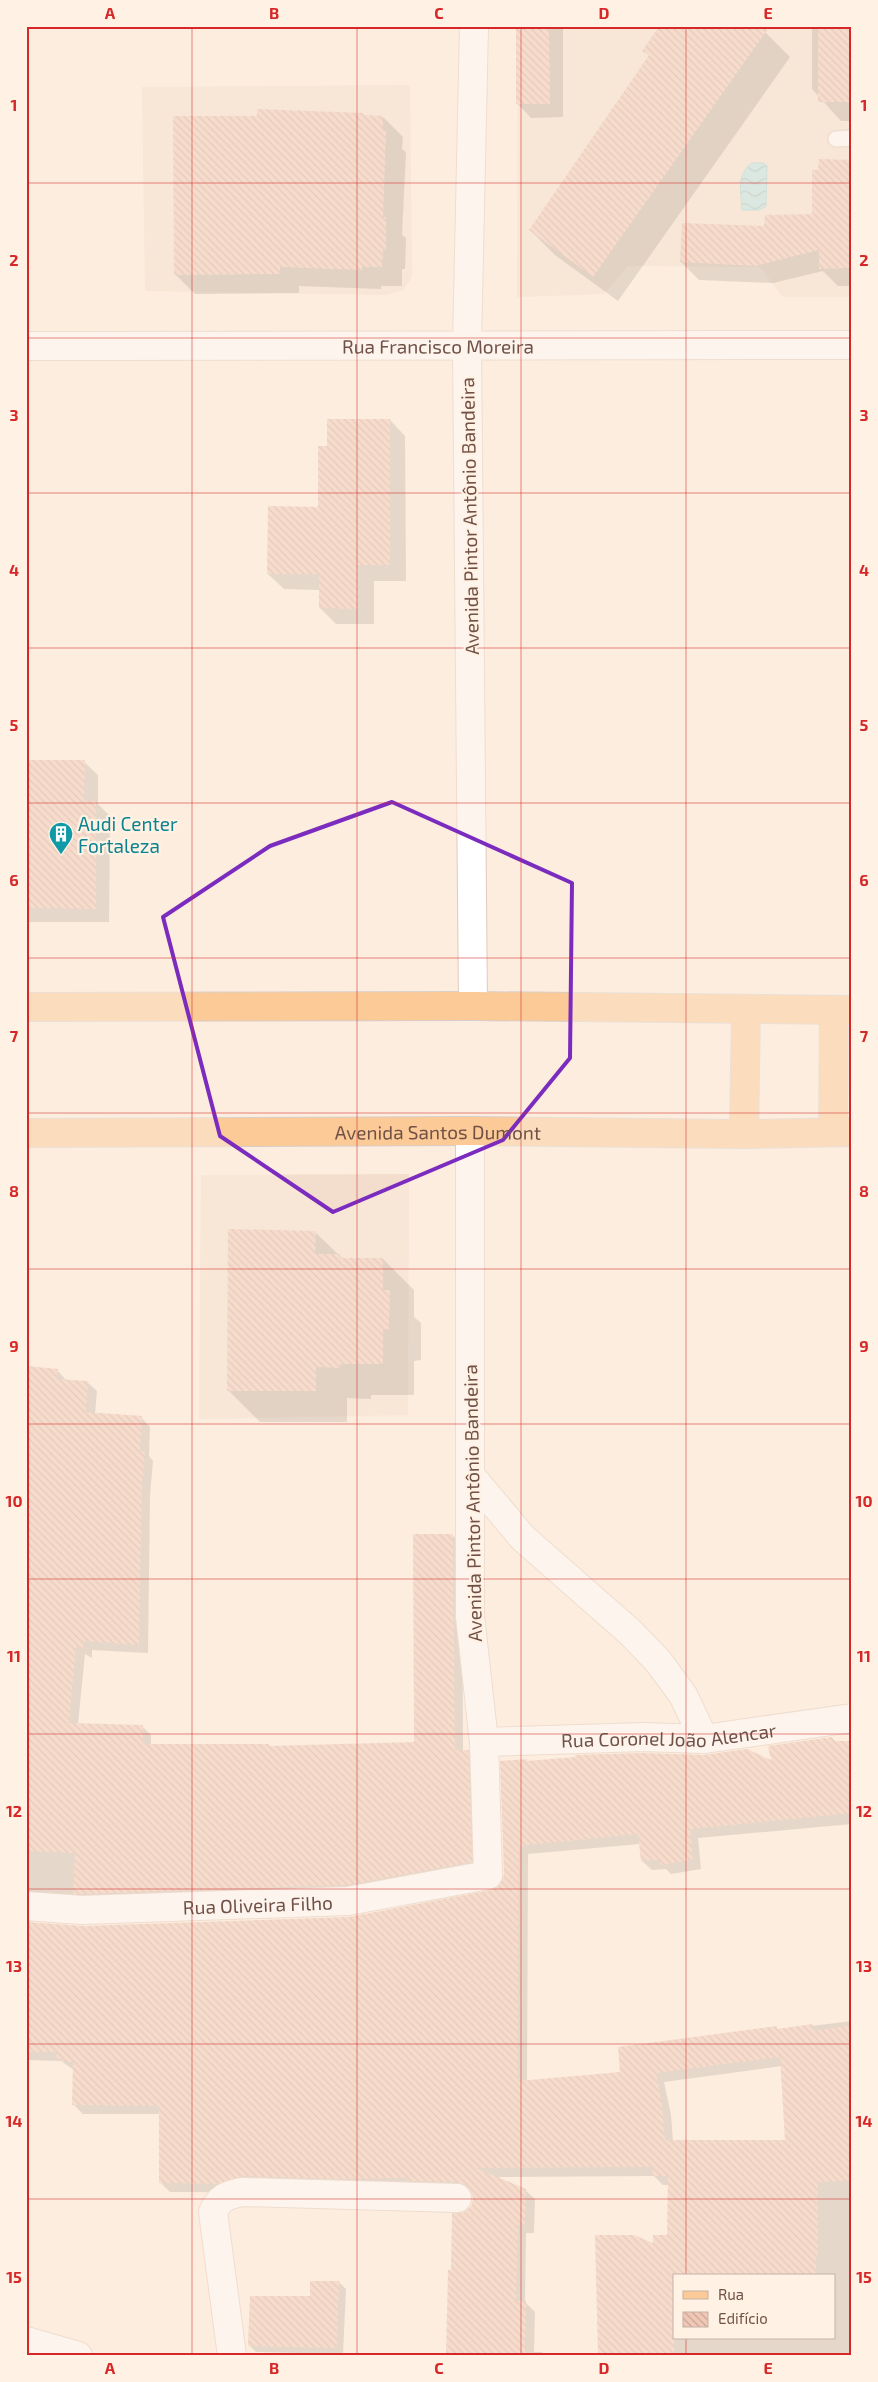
<svg xmlns="http://www.w3.org/2000/svg" width="878" height="2382" viewBox="0 0 878 2382" font-family="'Exo 2',sans-serif">
	<style>
		.residential { fill: #f3decd }
		.water { fill: url(#water-waves); stroke: #9ad3d6 }
		.shadow { fill: #0003; fill-rule: evenodd }
		.building { fill: url(#building-back-hatch); fill-rule: evenodd }
		.lines { fill: none; stroke-linecap: round; stroke-linejoin: round }
		.service-casing { stroke: #e1cabe; stroke-width: 18 }
		.minor-casing { stroke: #e1cabe; stroke-width: 30 }
		.primary-casing { stroke: #d7cecb; stroke-width: 30 }
		.service { stroke: #fff; stroke-width: 15 }
		.minor { stroke: #fff; stroke-width: 28 }
		.primary { stroke: #fbca96; stroke-width: 28 }
		.marked { fill: none; stroke: #7b2cbf; stroke-width: 4; stroke-linejoin: round }
		.grid { fill: none; stroke: #d62828; stroke-width: 1; stroke-opacity: 0.55 }
		.labels { text-anchor: middle; dominant-baseline: central; stroke-width: 4.5; stroke-linejoin: round; paint-order: stroke }
		.street-label { font-size: 19px; fill: #715147; stroke: #fff2e4 }
		.culture-label { font-size: 19px; fill: #0d838f; stroke: #fff2e4; text-anchor: start }
		.neatline { fill: none; stroke: #d62828; stroke-width: 2 }
		.grid-label { font-size: 16px; text-anchor: middle; font-weight: bold; fill: #d62828 }
	</style>
	<defs>
		<pattern id="water-waves" width="16" height="10" patternUnits="userSpaceOnUse" patternTransform="scale(1.25)"><rect width="16" height="10" fill="#b4e3e4"/><path d="M0 5q4-4 8 0t8 0" fill="none" stroke="#97babb"/></pattern>
		<pattern id="building-back-hatch" width="6" height="6" patternUnits="userSpaceOnUse" patternTransform="scale(1.25)"><rect width="6" height="6" fill="#f1c7b6"/><path d="M-1 5l2 2M0 0l6 6M5-1l2 2" fill="none" stroke="#c8a496"/></pattern>
	</defs>
	<rect width="100%" height="100%" fill="#fcedde"/>
	<path class="residential" d="M 518,26 L 852,26 L 852,297 L 783,297 L 760,267 L 628,266 L 604,294 L 517,297 Z
		M 410,85 L 412,277 L 403,290 L 387,295 L 145,291 L 142,87 Z
		M 409,1174 L 408,1415 L 199,1419 L 201,1175 Z"/>
	<path class="water" d="M 752,163 L 764,163 L 767,166 L 766,206 L 760,210 L 742,210 C 741,191 736,175 752,163 Z"/>
	<path class="shadow" d="M 517,26 L 563,26 L 563,117 L 531,118 L 518,104 Z
		M 812,26 L 852,26 L 852,121 L 841,121 L 812,89 Z
		M 765,32 L 790,57 L 618,301 L 555,255 L 530,230 Z
		M 362,114 L 365,117 L 383,117 L 403,137 L 402,149 L 406,152 L 402,235 L 406,238 L 405,269 L 402,269 L 402,286 L 381,286 L 381,289 L 299,286 L 299,293 L 195,294 L 175,274 L 258,117 Z
		M 852,160 L 852,286 L 838,286 L 823,271 L 773,283 L 699,280 L 681,262 L 766,227 L 813,216 Z
		M 390,420 L 405,436 L 406,581 L 374,581 L 374,624 L 336,624 L 320,608 L 320,590 L 284,589 L 268,574 L 320,508 L 328,447 Z
		M 26,761 L 84,762 L 98,775 L 98,804 L 110,816 L 109,922 L 26,922 Z
		M 315,1232 L 343,1259 L 383,1259 L 414,1290 L 414,1317 L 421,1323 L 421,1360 L 414,1361 L 414,1395 L 371,1395 L 371,1399 L 347,1398 L 347,1422 L 260,1422 L 229,1391 Z
		M 26,1366 L 57,1370 L 66,1380 L 87,1382 L 97,1391 L 95,1414 L 141,1417 L 150,1427 L 149,1456 L 153,1461 L 150,1495 L 148,1653 L 92,1650 L 92,1658 L 85,1654 L 78,1724 L 142,1726 L 151,1735 L 151,1745 L 270,1747 L 415,1744 L 452,1535 L 462,1544 L 463,1751 L 468,1751 L 477,1761 L 481,1871 L 356,1894 L 26,1903 Z
		M 832,1738 L 836,1742 L 852,1742 L 852,1824 L 698,1838 L 701,1869 L 671,1874 L 666,1869 L 652,1870 L 642,1861 L 640,1844 L 528,1854 L 527,2082 L 622,2073 L 777,2028 L 779,2030 L 852,2021 L 852,2356 L 600,2356 L 655,2245 L 668,2236 L 669,2185 L 663,2185 L 654,2176 L 493,2177 L 525,2190 L 535,2199 L 534,2233 L 526,2233 L 525,2302 L 535,2312 L 534,2352 L 542,2352 L 546,2356 L 446,2356 L 452,2271 L 465,2213 L 472,2206 L 474,2199 L 473,2193 L 170,2192 L 160,2182 L 160,2114 L 83,2114 L 73,2104 L 74,2070 L 61,2061 L 26,2060 L 26,1923 L 82,1927 L 349,1918 L 492,1891 L 503,1883 L 528,1762 L 773,1762 ZM 782,2066 L 786,2142 L 673,2141 L 671,2115 L 664,2082 ZM 674,2276 L 834,2276 L 834,2338 L 674,2338 Z
		M 339,2282 L 346,2289 L 343,2354 L 256,2352 L 249,2345 L 311,2298 Z"/>
	<path class="building" d="M 516,26 L 549,26 L 550,104 L 516,104 Z
		M 659,26 L 770,26 L 593,277 L 529,230 L 649,55 L 642,51 Z
		M 818,26 L 852,26 L 852,102 L 818,102 Z
		M 257,109 L 363,113 L 363,115 L 383,116 L 383,131 L 386,131 L 383,217 L 386,217 L 386,250 L 383,250 L 382,267 L 362,267 L 362,270 L 280,267 L 280,274 L 174,275 L 173,116 L 257,116 Z
		M 819,159 L 852,160 L 852,268 L 819,269 L 819,250 L 755,266 L 680,262 L 682,223 L 764,226 L 765,215 L 812,214 L 812,170 L 818,170 Z
		M 327,419 L 390,419 L 390,565 L 358,565 L 358,609 L 319,608 L 319,574 L 267,574 L 268,506 L 318,507 L 318,446 L 327,446 Z
		M 26,760 L 85,760 L 84,801 L 96,801 L 96,909 L 26,908 Z
		M 228,1229 L 316,1231 L 315,1254 L 340,1254 L 340,1258 L 383,1258 L 383,1290 L 390,1290 L 389,1329 L 383,1330 L 383,1364 L 340,1364 L 340,1368 L 316,1367 L 316,1391 L 227,1391 Z
		M 26,1366 L 58,1369 L 56,1379 L 88,1381 L 86,1412 L 142,1416 L 140,1451 L 145,1451 L 142,1485 L 139,1645 L 83,1641 L 83,1650 L 76,1646 L 69,1723 L 143,1725 L 143,1744 L 269,1744 L 269,1746 L 414,1742 L 413,1534 L 453,1534 L 455,1750 L 469,1750 L 472,1862 L 346,1885 L 82,1894 L 73,1894 L 75,1853 L 26,1851 Z
		M 832,1737 L 834,1741 L 852,1741 L 852,1813 L 690,1829 L 693,1860 L 660,1865 L 660,1860 L 641,1861 L 638,1834 L 519,1846 L 518,2081 L 620,2072 L 618,2047 L 777,2026 L 777,2029 L 813,2024 L 814,2031 L 852,2025 L 852,2180 L 818,2182 L 818,2259 L 816,2259 L 816,2276 L 674,2276 L 674,2356 L 598,2356 L 595,2235 L 634,2235 L 653,2243 L 653,2235 L 667,2235 L 668,2176 L 653,2176 L 652,2167 L 476,2168 L 526,2189 L 525,2225 L 518,2225 L 516,2301 L 526,2301 L 525,2356 L 446,2356 L 448,2270 L 451,2270 L 452,2213 L 464,2212 L 471,2206 L 473,2199 L 471,2191 L 466,2185 L 457,2182 L 407,2181 L 407,2178 L 336,2179 L 242,2176 L 218,2184 L 159,2183 L 159,2106 L 72,2105 L 73,2062 L 62,2062 L 62,2059 L 56,2058 L 57,2052 L 26,2052 L 26,1922 L 83,1926 L 349,1917 L 491,1890 L 498,1887 L 504,1875 L 500,1761 L 527,1759 L 527,1761 L 576,1757 L 575,1755 L 643,1753 L 704,1755 L 747,1749 L 771,1760 L 768,1746 ZM 780,2057 L 785,2140 L 665,2140 L 662,2105 L 656,2073 Z
		M 310,2281 L 339,2281 L 337,2348 L 248,2346 L 250,2296 L 310,2296 Z"/>
	<g class="lines">
		<defs>
			<path id="service" d="M 836,139 L 852,138"/>
			<g id="minor">
				<path id="s1" d="M 26,346 L 852,345"/>
				<path d="M 473,1006 L 467,345 L 474,26"/>
				<path d="M 470,1475 L 523,1538 L 630,1632 L 658,1661 L 683,1695 L 704,1739"/>
				<path id="s2" d="M 484,1742 L 643,1737 L 704,1739 L 852,1718"/>
				<path id="s3" d="M 26,1906 L 82,1910 L 348,1901 L 488,1875 L 484,1742 L 470,1616 L 470,1131"/>
				<path d="M 26,2341 L 78,2356"/>
				<path d="M 232,2356 L 213,2212 C 219,2198 227,2195 242,2192 L 457,2198"/>
			</g>
			<g id="primary">
				<path d="M 26,1007 L 473,1006 L 852,1010"/>
				<path d="M 833,1132 L 834,1010"/>
				<path id="s4" d="M 26,1133 L 470,1131 L 744,1134 L 852,1132"/>
				<path d="M 744,1134 L 746,1009"/>
			</g>
		</defs>
		<use href="#service" class="service-casing"/>
		<use href="#minor" class="minor-casing"/>
		<use href="#primary" class="primary-casing"/>
		<use href="#service" class="service"/>
		<use href="#minor" class="minor"/>
		<use href="#primary" class="primary"/>
	</g>
	<path d="M0 0H878V2382H0ZM 392,802 L 572,883 L 570,1058 L 503,1140 L 333,1212 L 220,1136 L 163,917 L 270,846 Z" fill="#fcedde" fill-opacity=".55" fill-rule="evenodd"/>
	<path class="marked" d="M 392,802 L 572,883 L 570,1058 L 503,1140 L 333,1212 L 220,1136 L 163,917 L 270,846 Z"/>
	<path class="grid" d="M 192,26 L 192,2356M 357,26 L 357,2356M 521,26 L 521,2356M 686,26 L 686,2276M 26,183 L 852,183M 26,338 L 852,338M 26,493 L 852,493M 26,648 L 852,648M 26,803 L 852,803M 26,958 L 852,958M 26,1113 L 852,1113M 26,1269 L 852,1269M 26,1424 L 852,1424M 26,1579 L 852,1579M 26,1734 L 852,1734M 26,1889 L 852,1889M 26,2044 L 852,2044M 26,2199 L 852,2199M 686,2338 L 686,2356"/>
	<defs>
		<symbol id="building-pin" viewBox="-11 -11 22 30"><path d="M0 17L-7.5 6A9.5 9.5 0 1 1 7.5 6Z" fill="#0f9aa8" stroke="#fff2e4"/><path d="M-4-6H4V6H1V3H-1V6H-4ZM-2.5-4.3h1.7v1.8h-1.7ZM.8-4.3h1.7v1.8H.8ZM-2.5-1h1.7V.8h-1.7ZM.8-1h1.7V.8H.8Z" fill="#fff"/></symbol>
	</defs>
	<g fill-rule="evenodd">
		<use href="#building-pin" x="47" y="820" width="28" height="38"/>
	</g>
	<g class="labels">
		<g class="street-label">
			<text stroke="none"><textPath href="#s1" startOffset="412">Rua Francisco Moreira</textPath></text>
			<text transform="translate(469 516) rotate(-91)">Avenida Pintor Antônio Bandeira</text>
			<text stroke="none"><textPath href="#s4" startOffset="412">Avenida Santos Dumont</textPath></text>
			<text transform="translate(472 1503) rotate(-91)">Avenida Pintor Antônio Bandeira</text>
			<text stroke="none"><textPath href="#s2" startOffset="185">Rua Coronel João Alencar</textPath></text>
			<text stroke="none"><textPath href="#s3" startOffset="232">Rua Oliveira Filho</textPath></text>
		</g>
		<g class="culture-label">
			<text x="78" y="823">Audi Center<tspan x="78" dy="22">Fortaleza</tspan></text>
		</g>
	</g>
	<rect width="878" height="2382" fill="none" stroke="#fff2e4" stroke-width="55"/>
	<rect x="673" y="2274" width="162" height="65" fill="#fff2e4" stroke="#c6b2a5"/>
	<rect x="683" y="2291" width="25" height="8" fill="#fbca96" stroke="#c6b2a5"/>
	<text x="718" y="2300" font-size="15" fill="#715147">Rua</text>
	<rect x="683" y="2312" width="25" height="15" fill="url(#building-back-hatch)" stroke="#c6b2a5"/>
	<text x="718" y="2324" font-size="15" fill="#715147">Edifício</text>
	<rect x="28" y="28" width="822" height="2326" class="neatline"/>
	<g class="grid-label">
		<text x="110" y="19">A</text>
		<text x="274" y="19">B</text>
		<text x="439" y="19">C</text>
		<text x="604" y="19">D</text>
		<text x="768" y="19">E</text>
		<text x="14" y="111">1</text>
		<text x="864" y="111">1</text>
		<text x="14" y="266">2</text>
		<text x="864" y="266">2</text>
		<text x="14" y="421">3</text>
		<text x="864" y="421">3</text>
		<text x="14" y="576">4</text>
		<text x="864" y="576">4</text>
		<text x="14" y="731">5</text>
		<text x="864" y="731">5</text>
		<text x="14" y="886">6</text>
		<text x="864" y="886">6</text>
		<text x="14" y="1042">7</text>
		<text x="864" y="1042">7</text>
		<text x="14" y="1197">8</text>
		<text x="864" y="1197">8</text>
		<text x="14" y="1352">9</text>
		<text x="864" y="1352">9</text>
		<text x="14" y="1507">10</text>
		<text x="864" y="1507">10</text>
		<text x="14" y="1662">11</text>
		<text x="864" y="1662">11</text>
		<text x="14" y="1817">12</text>
		<text x="864" y="1817">12</text>
		<text x="14" y="1972">13</text>
		<text x="864" y="1972">13</text>
		<text x="14" y="2127">14</text>
		<text x="864" y="2127">14</text>
		<text x="14" y="2283">15</text>
		<text x="864" y="2283">15</text>
		<text x="110" y="2374">A</text>
		<text x="274" y="2374">B</text>
		<text x="439" y="2374">C</text>
		<text x="604" y="2374">D</text>
		<text x="768" y="2374">E</text>
	</g>
</svg>
